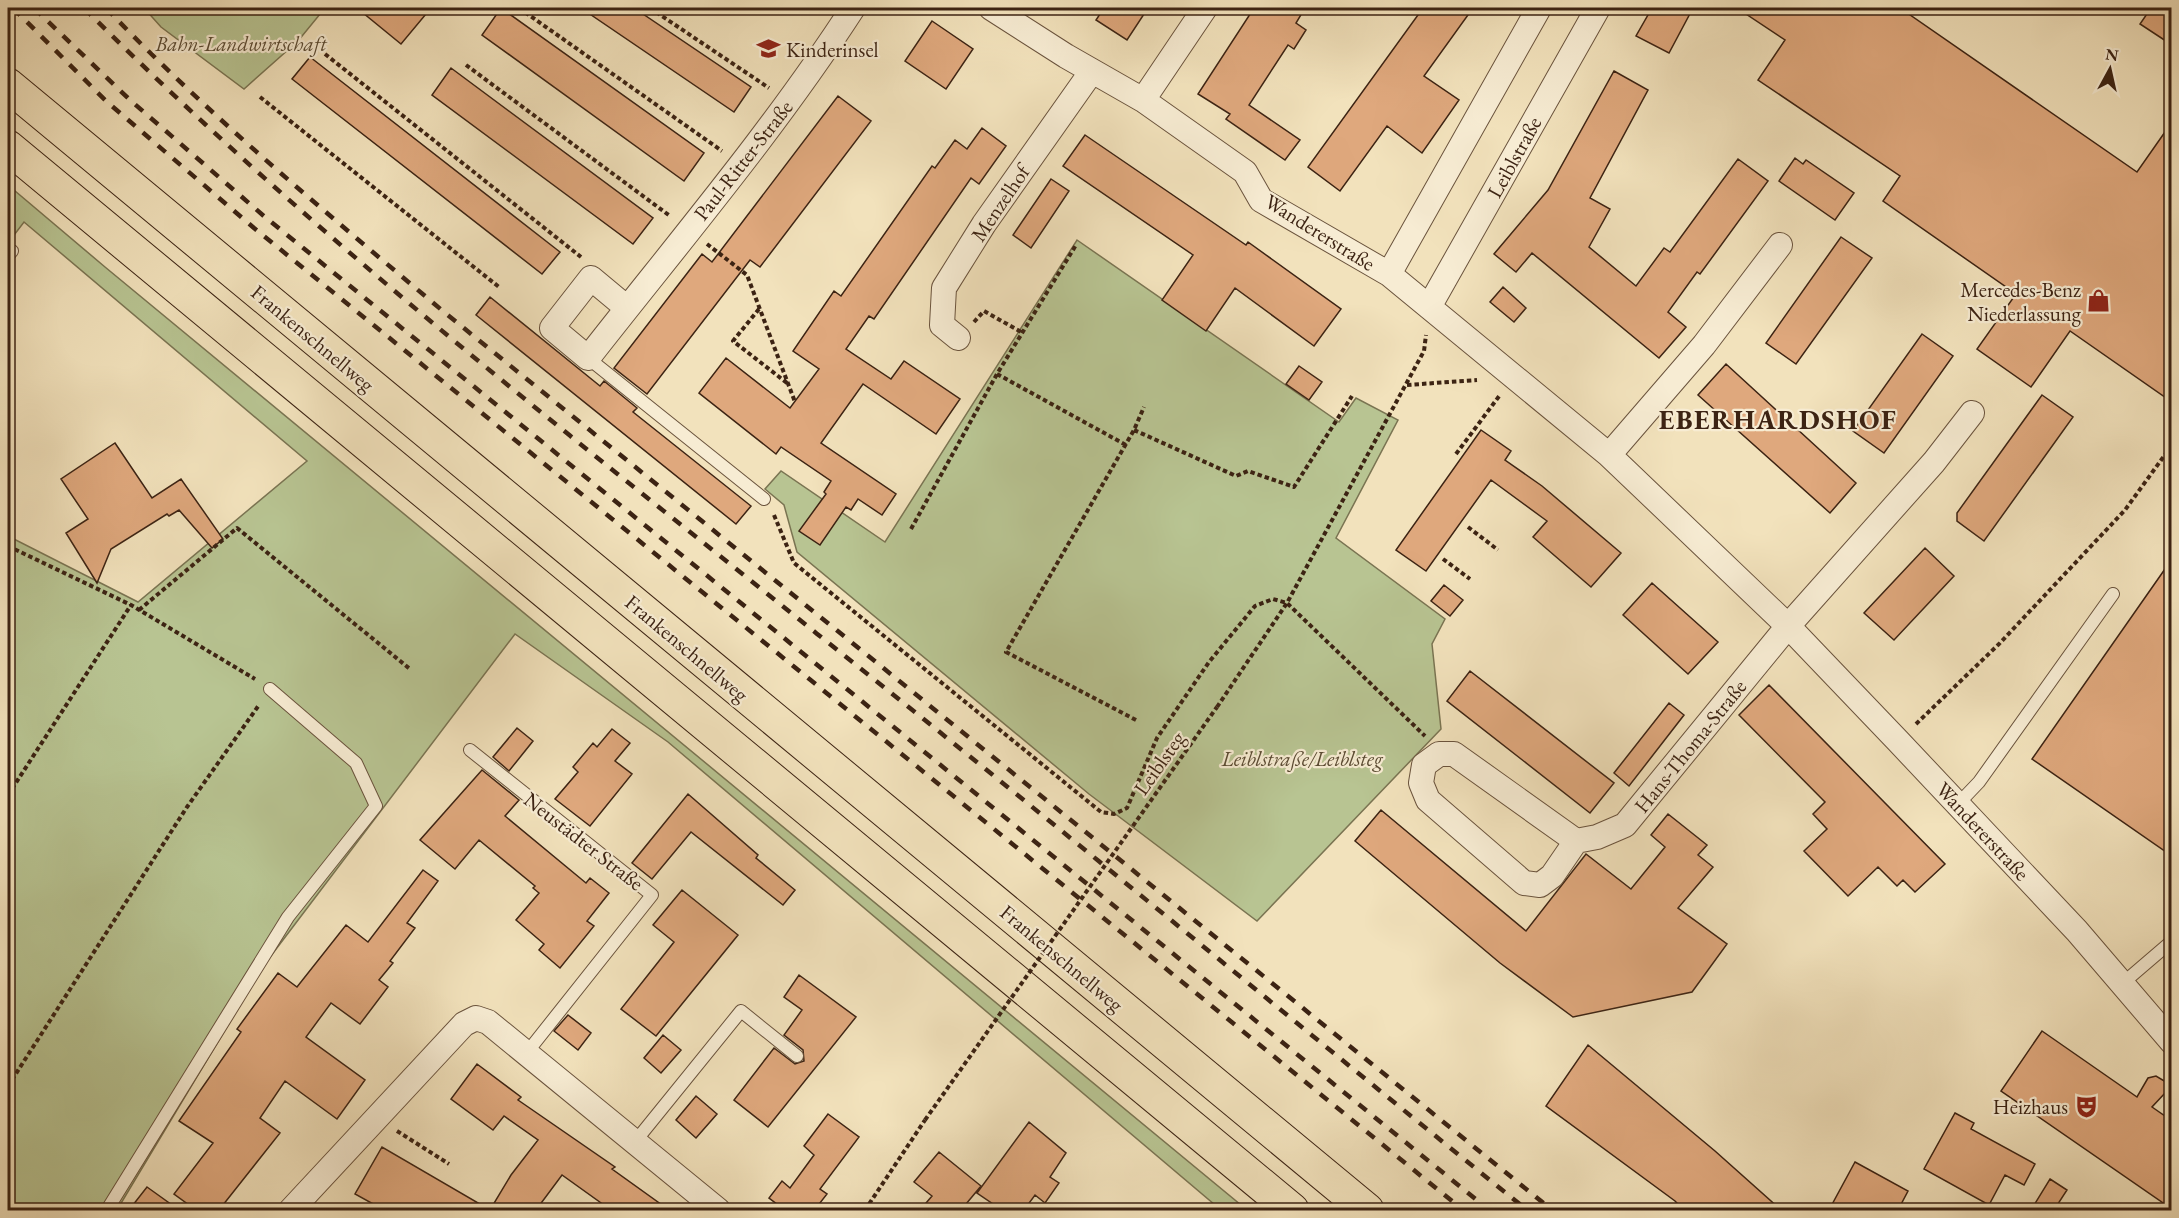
<svg xmlns="http://www.w3.org/2000/svg" width="2179" height="1218" viewBox="0 0 2179 1218" font-family="'EB Garamond',serif">
	<style>
		.green { fill: #b8c492; stroke: #7a7452; stroke-width: 1.5 }
		.building { fill: #dfa87d; stroke: #3c2313; stroke-width: 1.5 }
		.lines { fill: none; stroke-linecap: round; stroke-linejoin: round }
		.service-casing { stroke: #6a533d; stroke-width: 14 }
		.minor-casing { stroke: #6a533d; stroke-width: 26 }
		.trunk-casing { stroke: #3c2313; stroke-width: 35 }
		.path { stroke: #3c2313; stroke-width: 4; stroke-dasharray: 4.5 3; stroke-linecap: butt }
		.service { stroke: #f7ecd3; stroke-width: 12 }
		.minor { stroke: #f7ecd3; stroke-width: 24 }
		.trunk { stroke: #f2e2bc; stroke-width: 33 }
		.rail { stroke: #3c2313; stroke-width: 4.5; stroke-dasharray: 10 10; stroke-linecap: butt }
		.path-bridge { stroke: #3c2313; stroke-width: 4; stroke-dasharray: 4.5 3; stroke-linecap: butt }
		.labels { text-anchor: middle; dominant-baseline: central; stroke-width: 4.5; stroke-linejoin: round; paint-order: stroke }
		.park-label { font-size: 21px; font-style: italic; fill: #5b4b33; stroke: #f7ecd3 }
		.poi-label { font-size: 21px; fill: #3c2313; stroke: #f7ecd3; text-anchor: end }
		.street-label { font-size: 21px; fill: #3c2313; stroke: #f7ecd3 }
		.district-label { font-size: 27px; font-weight: bold; letter-spacing: 1.5px; fill: #3c2313; stroke: #f7ecd3 }
	</style>
	<rect width="100%" height="100%" fill="#f2e2bc"/>
	<filter id="stains"><feTurbulence type="fractalNoise" baseFrequency=".00333" numOctaves="4"/><feColorMatrix values="0 0 0 0 .2 0 0 0 0 .09 0 0 0 0 .02 0 0 0 .5 -.17"/></filter>
	<radialGradient id="worn" r=".72"><stop offset=".6" stop-color="#630" stop-opacity="0"/><stop offset="1" stop-color="#630" stop-opacity=".3"/></radialGradient>
	<path class="green" d="M 144,8 L 325,8 L 298,41 L 244,89 L 161,27 Z
		M 8,185 L 105,267 L 1247,1210 L 1221,1210 L 668,742 L 515,634 L 264,965 L 117,1210 L 8,1210 L 8,536 L 138,602 L 307,461 L 24,222 L 8,243 Z
		M 1077,240 L 1339,422 L 1356,398 L 1398,420 L 1336,538 L 1445,619 L 1432,644 L 1441,729 L 1257,921 L 1089,794 L 797,552 L 784,505 L 765,489 L 781,471 L 885,542 Z"/>
	<path class="building" d="M 357,8 L 431,8 L 401,44 Z
		M 501,8 L 704,153 L 684,181 L 482,35 Z
		M 581,8 L 634,8 L 751,87 L 734,112 Z
		M 1104,8 L 1148,8 L 1127,40 L 1096,20 Z
		M 1254,8 L 1305,8 L 1296,23 L 1306,30 L 1294,49 L 1288,45 L 1249,105 L 1300,140 L 1285,160 L 1226,119 L 1230,114 L 1198,94 Z
		M 1423,8 L 1473,8 L 1424,76 L 1459,100 L 1422,153 L 1387,126 L 1340,191 L 1308,167 Z
		M 1652,8 L 1693,8 L 1669,53 L 1636,36 Z
		M 1737,8 L 1900,8 L 2137,172 L 2172,122 L 2172,402 L 2070,331 L 2031,387 L 1977,349 L 2016,294 L 1883,201 L 1900,176 L 1758,80 L 1785,40 Z
		M 2151,8 L 2172,8 L 2172,45 L 2140,24 Z
		M 932,21 L 973,49 L 946,89 L 905,61 Z
		M 310,57 L 560,252 L 542,274 L 292,79 Z
		M 451,68 L 653,218 L 633,244 L 432,95 Z
		M 1614,71 L 1648,90 L 1590,198 L 1610,209 L 1589,247 L 1636,286 L 1664,248 L 1670,252 L 1738,159 L 1768,181 L 1700,274 L 1697,272 L 1668,312 L 1686,327 L 1659,358 L 1532,253 L 1516,272 L 1494,254 L 1548,190 Z
		M 838,96 L 871,121 L 760,267 L 750,260 L 647,394 L 614,368 L 702,254 L 712,262 Z
		M 982,128 L 1006,146 L 979,184 L 971,178 L 874,319 L 869,316 L 846,349 L 891,379 L 904,361 L 960,399 L 936,434 L 863,384 L 821,443 L 896,494 L 882,515 L 858,499 L 851,510 L 846,507 L 820,545 L 799,531 L 826,494 L 824,492 L 831,481 L 781,447 L 776,454 L 699,393 L 726,358 L 790,408 L 819,369 L 793,351 L 834,291 L 841,296 L 932,166 L 935,168 L 955,140 L 967,149 Z
		M 1085,135 L 1246,245 L 1248,242 L 1341,309 L 1314,346 L 1235,288 L 1206,331 L 1162,300 L 1193,255 L 1063,166 Z
		M 1795,158 L 1803,164 L 1806,160 L 1854,193 L 1835,220 L 1779,181 Z
		M 1051,179 L 1069,191 L 1031,248 L 1013,235 Z
		M 1841,237 L 1872,258 L 1796,364 L 1766,343 Z
		M 1503,287 L 1526,308 L 1514,322 L 1490,302 Z
		M 490,297 L 600,386 L 604,381 L 637,408 L 633,412 L 751,506 L 736,524 L 476,315 Z
		M 1922,334 L 1953,356 L 1884,453 L 1853,431 Z
		M 1726,364 L 1856,483 L 1830,513 L 1698,395 Z
		M 1299,366 L 1322,382 L 1309,400 L 1286,384 Z
		M 2042,395 L 2073,417 L 1984,541 L 1957,521 L 1957,513 Z
		M 1481,430 L 1511,451 L 1505,460 L 1542,486 L 1621,553 L 1591,587 L 1533,537 L 1547,521 L 1491,480 L 1426,571 L 1396,550 Z
		M 115,443 L 152,498 L 181,479 L 223,539 L 212,548 L 179,510 L 169,516 L 167,514 L 111,549 L 97,583 L 66,533 L 88,519 L 61,479 Z
		M 1925,548 L 1954,576 L 1894,640 L 1864,613 Z
		M 2172,559 L 2172,856 L 2032,759 Z
		M 1652,583 L 1718,642 L 1688,674 L 1623,615 Z
		M 1444,585 L 1463,600 L 1450,616 L 1431,601 Z
		M 1470,671 L 1614,783 L 1590,813 L 1447,701 Z
		M 1769,685 L 1945,864 L 1915,892 L 1903,880 L 1897,886 L 1878,867 L 1848,896 L 1804,851 L 1827,829 L 1813,814 L 1825,802 L 1739,715 Z
		M 1669,703 L 1684,715 L 1629,786 L 1614,773 Z
		M 517,728 L 533,741 L 509,771 L 493,757 Z
		M 612,729 L 630,743 L 615,761 L 632,774 L 590,826 L 555,799 L 578,772 L 573,767 L 593,743 L 597,747 Z
		M 482,770 L 519,800 L 505,816 L 586,883 L 590,878 L 609,893 L 587,921 L 594,926 L 560,968 L 539,950 L 544,944 L 516,920 L 539,893 L 533,888 L 535,886 L 479,840 L 455,869 L 420,840 Z
		M 688,794 L 758,855 L 756,858 L 795,890 L 783,905 L 691,832 L 652,879 L 632,863 Z
		M 1381,810 L 1526,931 L 1586,854 L 1631,889 L 1665,847 L 1651,835 L 1668,814 L 1707,845 L 1698,855 L 1713,867 L 1678,908 L 1727,944 L 1692,992 L 1573,1017 L 1500,963 L 1355,841 Z
		M 423,870 L 438,881 L 407,923 L 415,928 L 390,961 L 393,963 L 379,980 L 388,987 L 360,1024 L 331,1003 L 306,1037 L 365,1080 L 337,1119 L 285,1081 L 260,1118 L 280,1133 L 219,1210 L 196,1210 L 174,1194 L 213,1143 L 179,1121 L 241,1032 L 237,1029 L 278,973 L 297,987 L 346,925 L 368,942 Z
		M 682,890 L 738,935 L 656,1036 L 621,1009 L 674,942 L 653,925 Z
		M 799,975 L 856,1017 L 768,1127 L 734,1100 L 774,1048 L 795,1064 L 804,1061 L 803,1050 L 784,1035 L 802,1010 L 784,997 Z
		M 568,1015 L 591,1033 L 578,1050 L 554,1031 Z
		M 2042,1031 L 2137,1097 L 2148,1078 L 2156,1076 L 2166,1082 L 2166,1092 L 2152,1107 L 2172,1121 L 2172,1209 L 2001,1091 Z
		M 663,1035 L 681,1050 L 661,1073 L 644,1058 Z
		M 1588,1045 L 1715,1151 L 1781,1210 L 1684,1210 L 1675,1201 L 1546,1106 Z
		M 477,1064 L 521,1097 L 518,1100 L 615,1167 L 612,1169 L 669,1210 L 611,1210 L 562,1175 L 536,1210 L 384,1210 L 355,1194 L 382,1147 L 490,1210 L 511,1175 L 538,1140 L 504,1116 L 493,1130 L 451,1099 Z
		M 696,1096 L 717,1114 L 696,1138 L 676,1120 Z
		M 1955,1113 L 1974,1123 L 1971,1129 L 2035,1164 L 2024,1185 L 2005,1175 L 1989,1205 L 1924,1169 Z
		M 828,1114 L 859,1137 L 820,1189 L 827,1194 L 816,1208 L 819,1210 L 774,1210 L 778,1205 L 769,1198 L 782,1181 L 790,1188 L 814,1155 L 804,1146 Z
		M 1029,1122 L 1066,1153 L 1050,1177 L 1059,1183 L 1045,1203 L 1035,1195 L 1024,1210 L 1002,1210 L 977,1193 Z
		M 939,1152 L 981,1186 L 961,1210 L 920,1210 L 932,1196 L 914,1182 Z
		M 1855,1162 L 1908,1191 L 1898,1210 L 1829,1210 Z
		M 2050,1179 L 2067,1190 L 2054,1210 L 2031,1210 Z
		M 147,1187 L 179,1210 L 129,1210 Z"/>
	<g class="lines">
		<defs>
			<path id="service" d="M 8,256 L 12,251
				M 588,358 L 764,499
				M 470,750 L 652,895 L 525,1055
				M 1958,804 L 1979,782 L 2113,594
				M 2123,983 L 2172,941
				M 634,1143 L 741,1011 L 797,1056
				M 107,1210 L 288,917 L 376,806 L 356,763 L 270,689"/>
			<path id="minor" d="M 991,8 L 1066,56 L 1143,100 L 1245,172 L 1261,200 L 1389,274 L 1609,455 L 1788,626 L 1898,741 L 2077,931 L 2172,1042
				M 1143,100 L 1205,8
				M 1389,274 L 1539,8
				M 1429,307 L 1598,8
				M 627,308 L 591,278 L 552,328 L 588,358 C 678,243 774,130 853,8
				M 958,338 L 942,325 L 944,288 L 984,224 L 1092,71
				M 1609,455 L 1704,345 L 1780,245
				M 1576,841 L 1552,876 L 1540,885 L 1524,883 L 1428,800 L 1421,783 L 1424,765 L 1439,754 L 1454,754 L 1576,841 L 1597,837 L 1625,825 L 1788,626 L 1934,462 L 1972,413
				M 291,1210 L 464,1024 L 476,1018 L 488,1022 L 718,1210"/>
			<path id="trunk" d="M 8,85 L 1367,1210
				M 8,147 L 1292,1210"/>
		</defs>
		<use href="#service" class="service-casing"/>
		<use href="#minor" class="minor-casing"/>
		<use href="#trunk" class="trunk-casing"/>
		<path class="path" d="M 519,8 L 722,151
			M 650,8 L 769,88
			M 325,54 L 581,257
			M 466,65 L 670,216
			M 260,97 L 499,287
			M 707,244 L 747,275 L 795,402
			M 759,309 L 733,341 L 787,383
			M 974,322 L 984,311 L 1023,333
			M 997,374 L 1126,445
			M 1407,385 L 1477,380
			M 1134,430 L 1236,476 L 1248,471 L 1294,487 L 1352,396
			M 1456,454 L 1500,395
			M 774,515 L 794,563 L 1101,812 L 1114,814 L 1127,808 L 1157,738 L 1209,662 L 1255,606 L 1273,599 L 1287,603 L 1425,736
			M 1468,527 L 1498,550
			M 911,529 L 997,374 L 1076,245
			M 8,546 L 131,605 L 255,679
			M 1443,559 L 1470,579
			M 139,610 L 237,528 L 410,669
			M 1217,707 L 1287,603 L 1424,351 L 1426,335
			M 1136,720 L 1006,652 L 1134,430 L 1144,407
			M 1916,724 L 1999,644 L 2125,510 L 2172,445
			M 8,795 L 131,605
			M 8,1086 L 187,807 L 259,705
			M 397,1131 L 449,1164
			M 865,1210 L 925,1120"/>
		<use href="#service" class="service"/>
		<use href="#minor" class="minor"/>
		<use href="#trunk" class="trunk"/>
		<path class="rail" d="M 13,8 L 106,101 L 254,228 L 1463,1210
			M 34,8 L 130,100 L 265,217 L 1489,1210
			M 84,8 C 311,235 566,432 816,633 C 1055,823 1290,1019 1527,1210
			M 106,8 C 210,117 329,215 444,312 L 1552,1210"/>
		<path class="path-bridge" d="M 925,1120 L 1217,707"/>
	</g>
	<defs>
		<symbol id="school-bare" viewBox="-9 -9 18 18"><path d="M0-5L7-2L0 1L-7-2ZM-4 1L0 2.5L4 1V4Q0 6-4 4Z" fill="#8f2418" stroke="#f7ecd3" stroke-width="2.5" paint-order="stroke"/></symbol>
		<symbol id="shop-bare" viewBox="-9 -9 18 18"><path d="M-5-2.5h2.3a2.7 3.5 0 0 1 5.4 0H5L5.5 6h-11ZM-1.5-2.5h3a1.5 2.3 0 0 0-3 0Z" fill="#8f2418" stroke="#f7ecd3" stroke-width="2.5" paint-order="stroke"/></symbol>
		<symbol id="theatre-bare" viewBox="-9 -9 18 18"><path d="M-5-5.5Q0-4 5-5.5V0Q5 5 0 6Q-5 5-5 0ZM-3.3-2.5H-1v1.5H-3.3ZM1-2.5H3.3v1.5H1ZM-2.8 1Q0 5.5 2.8 1Z" fill="#8f2418" stroke="#f7ecd3" stroke-width="2.5" paint-order="stroke"/></symbol>
	</defs>
	<g fill-rule="evenodd">
		<use href="#school-bare" x="752" y="32" width="33" height="33"/>
		<use href="#shop-bare" x="2082" y="284" width="33" height="33"/>
		<use href="#theatre-bare" x="2070" y="1090" width="33" height="33"/>
	</g>
	<g class="labels">
		<g class="park-label">
			<text x="241" y="43">Bahn-Landwirtschaft</text>
			<text x="1302" y="758">Leiblstraße/Leiblsteg</text>
		</g>
		<g class="poi-label">
			<text x="786" y="49" text-anchor="start">Kinderinsel</text>
			<text x="2081" y="289">Mercedes-Benz<tspan x="2081" dy="24">Niederlassung</tspan></text>
			<text x="2068" y="1106">Heizhaus</text>
		</g>
		<g class="street-label">
			<text transform="translate(1514 157) rotate(-61)">Leiblstraße</text>
			<text transform="translate(743 160) rotate(-52)">Paul-Ritter-Straße</text>
			<text transform="translate(1000 203) rotate(-56)">Menzelhof</text>
			<text transform="translate(1320 232) rotate(32)">Wandererstraße</text>
			<text transform="translate(313 338) rotate(40)">Frankenschnellweg</text>
			<text transform="translate(687 648) rotate(40)">Frankenschnellweg</text>
			<text transform="translate(1690 746) rotate(-51)">Hans-Thoma-Straße</text>
			<text transform="translate(1159 763) rotate(-55)">Leiblsteg</text>
			<text transform="translate(1983 831) rotate(47)">Wandererstraße</text>
			<text transform="translate(584 841) rotate(38)">Neustädter Straße</text>
			<text transform="translate(1062 958) rotate(40)">Frankenschnellweg</text>
		</g>
		<g class="district-label">
			<text x="1778" y="419">EBERHARDSHOF</text>
		</g>
	</g>
	<rect width="2179" height="1218" fill="none" stroke="#f2e2bc" stroke-width="30"/>
	<rect x="9" y="9" width="2161" height="1200" fill="none" stroke="#3c2313" stroke-width="3"/>
	<rect x="15" y="15" width="2149" height="1188" fill="none" stroke="#3c2313" stroke-width="1.5"/>
	<g transform="translate(2110 69) rotate(8)" stroke="#f7ecd3" stroke-width="4.5" paint-order="stroke">
	<path d="M0-4.5L10 22L0 15L-10 22Z" fill="#3c2313"/>
	<text y="-9" font-size="16" font-weight="bold" text-anchor="middle" fill="#3c2313">N</text>
	</g>
	<rect width="100%" height="100%" filter="url(#stains)"/>
	<rect width="100%" height="100%" fill="url(#worn)"/>
</svg>
